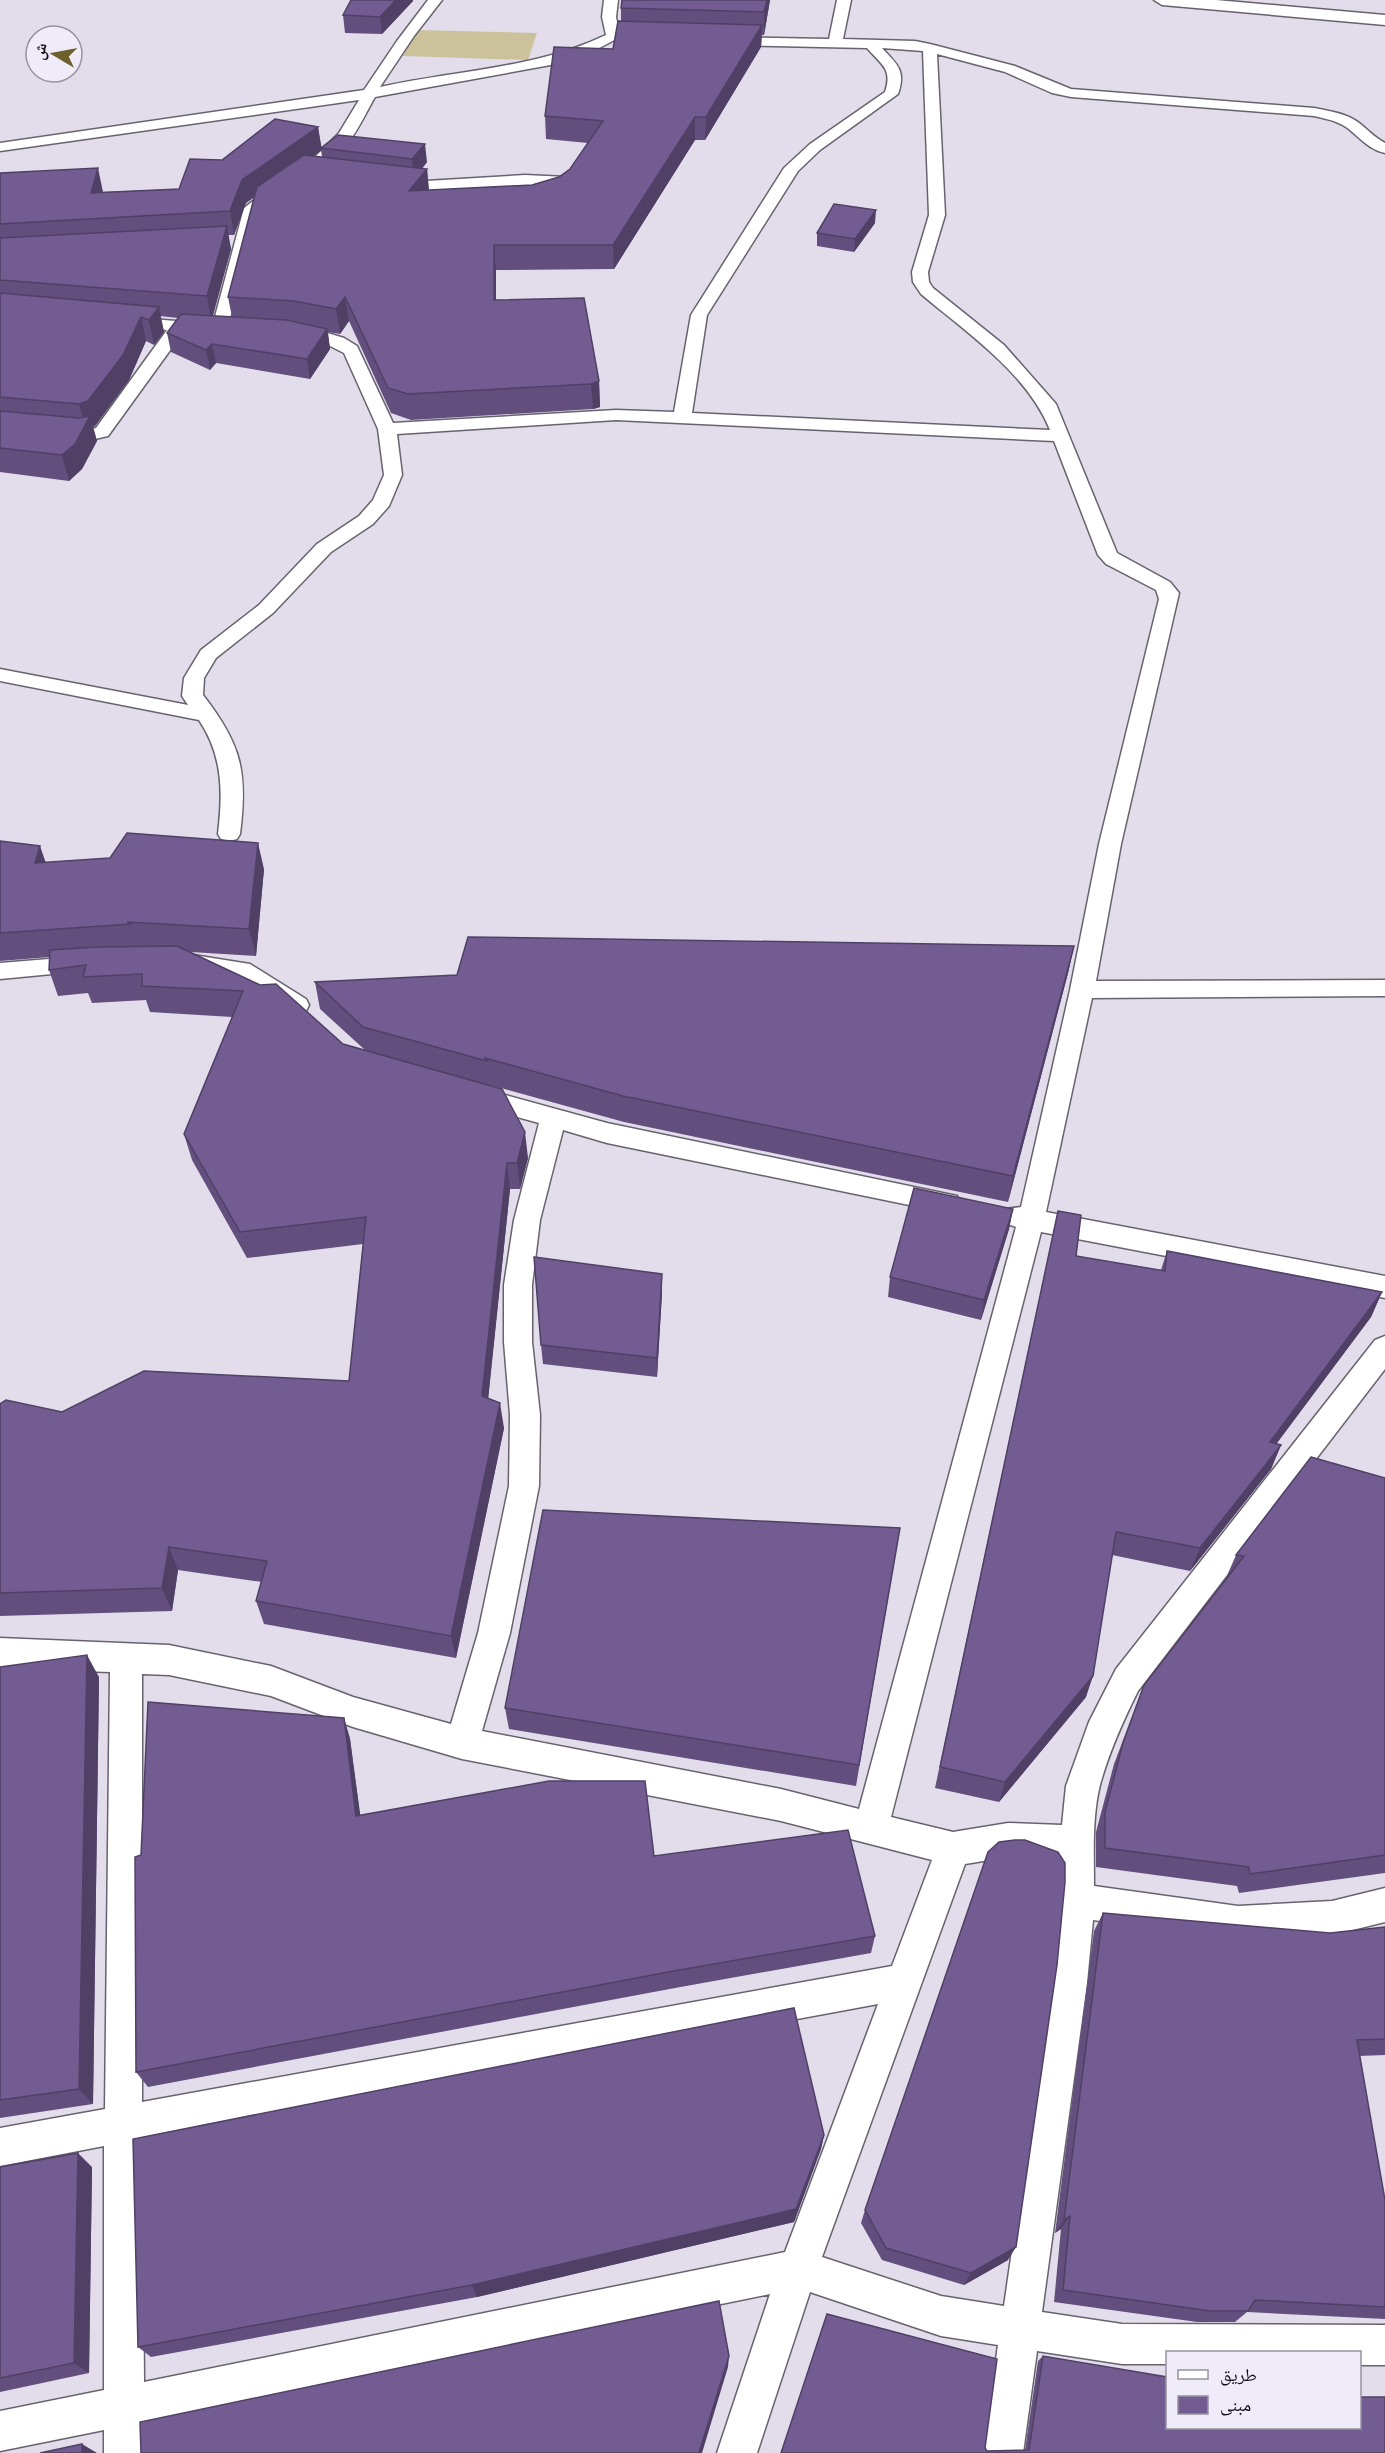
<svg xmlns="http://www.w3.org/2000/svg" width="1385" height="2453" viewBox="0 0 1385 2453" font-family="Montserrat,'Noto Naskh Arabic',sans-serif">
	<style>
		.green { fill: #cbc29c }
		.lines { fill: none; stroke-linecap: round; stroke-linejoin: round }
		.minor-casing { stroke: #67626e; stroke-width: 3 }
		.tertiary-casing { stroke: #67626e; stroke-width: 3 }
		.minor { fill: #fff; fill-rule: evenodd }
		.tertiary { fill: #fff; fill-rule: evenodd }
		.wall { fill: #634f7d; fill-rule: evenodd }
		.shaded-wall { fill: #504066 }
		.building { fill: #735c91; stroke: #504066; stroke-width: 1.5 }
	</style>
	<rect width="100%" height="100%" fill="#e3ddeb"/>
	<path class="green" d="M 416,30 L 537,33 L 528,60 L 403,56 Z"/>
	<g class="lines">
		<defs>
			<path id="minor" d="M 428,0 L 442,0 L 414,36 L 380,87 C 457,70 534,69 606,35 L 602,17 L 604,0 L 618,0 L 616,17 L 620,37 L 590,53 L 556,64 L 375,97 C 362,119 347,158 319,164 L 312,160 L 339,133 L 359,100 L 0,151 L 0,143 L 364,90 L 397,41 Z
				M 837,0 L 851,0 L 843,39 L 915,41 L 930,44 L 1015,66 L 1071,89 L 1314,108 C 1329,111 1346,113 1359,123 C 1368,130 1374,137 1385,143 L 1385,153 C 1370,150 1361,139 1350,130 C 1340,121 1326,119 1314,116 L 1071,97 L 1052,93 L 1005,72 L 937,54 L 945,215 L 928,272 L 929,282 L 933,288 L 1004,345 L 1056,404 L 1117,553 L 1170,582 L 1179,593 L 1121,844 L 1096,981 L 1385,980 L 1385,996 L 1092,998 L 1046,1212 L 1385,1276 L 1385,1298 L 1041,1232 L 891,1817 L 953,1832 L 1008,1823 L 1062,1825 L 1066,1786 L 1089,1722 L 1116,1669 L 1375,1340 L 1385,1336 L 1385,1369 L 1138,1691 C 1123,1721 1109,1752 1100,1785 C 1092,1817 1094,1853 1094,1886 L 1238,1906 L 1332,1901 L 1385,1888 L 1385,1922 L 1332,1935 L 1238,1940 L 1093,1920 L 1087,1983 L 1042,2312 L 1122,2324 L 1385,2325 L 1385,2365 L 1360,2365 L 1360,2352 L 1168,2352 L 1168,2364 L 1122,2364 L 1037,2351 L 1023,2453 L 983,2453 L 998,2345 L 941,2336 L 810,2292 L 757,2453 L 717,2453 L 770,2294 L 144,2422 L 144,2453 L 104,2453 L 104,2430 L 0,2451 L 0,2411 L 104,2390 L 104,2146 L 0,2166 L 0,2128 L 105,2109 L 110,1672 L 0,1668 L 0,1638 L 169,1645 L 271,1666 L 353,1697 L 451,1724 L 478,1633 L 509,1486 L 510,1415 L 504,1342 L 504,1285 L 514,1220 L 539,1123 L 467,1103 L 463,1096 L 467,1089 L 476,1087 L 607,1123 L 957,1196 L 961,1203 L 957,1210 L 948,1213 L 607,1143 L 563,1130 L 540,1220 L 532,1285 L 532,1342 L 540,1415 L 539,1486 L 510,1633 L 482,1731 L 781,1789 L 859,1809 L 1016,1227 L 1005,1223 L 1002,1216 L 1005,1209 L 1021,1207 L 1070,990 L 1099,844 L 1159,599 L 1156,590 L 1106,564 L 1098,555 L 1054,441 L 616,420 L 397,434 L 402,475 L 389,506 L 373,524 L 331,552 L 273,613 L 216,658 L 204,678 L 203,695 C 241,744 248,771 240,834 L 237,839 L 229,841 L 221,839 L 218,834 C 223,792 223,756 199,720 L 0,681 L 0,669 L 188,705 L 182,696 L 184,678 L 201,650 L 259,605 L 317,544 L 359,516 L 373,500 L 384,475 L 378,429 L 344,353 L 320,341 L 288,337 L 286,333 L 288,329 L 302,328 L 324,332 L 344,338 L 357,346 L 393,423 L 616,410 L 674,412 L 691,315 L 784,168 L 810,144 L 885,92 C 893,69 881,64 867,48 L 725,45 L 718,41 L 725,37 L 829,39 ZM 882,48 L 923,51 L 929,215 L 912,272 L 913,282 L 921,294 C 966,332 1028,374 1050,430 L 692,413 L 707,315 L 798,171 L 820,150 L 898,94 C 906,71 898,65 882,48 ZM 142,1674 L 169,1675 L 271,1696 L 353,1727 L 462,1759 L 781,1821 L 932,1860 L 892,1966 L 142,2102 ZM 1008,1857 L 1060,1858 L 1060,1901 L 1051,1983 L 1004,2306 L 941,2296 L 822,2257 L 965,1864 ZM 878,2004 L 785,2252 L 144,2382 L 142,2140 Z
				M 525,175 L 567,177 L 575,182 L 567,187 L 525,185 L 426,191 L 392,188 L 384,183 L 392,178 L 426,181 Z
				M 280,182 L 288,187 L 285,190 L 259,210 L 226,333 L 184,331 L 108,436 L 86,441 L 0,433 L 0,423 L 86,431 L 96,428 L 167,330 L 121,326 L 119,322 L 121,318 L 127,317 L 213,324 L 244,208 L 275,184 Z
				M 187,954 L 250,964 L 306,999 L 309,1005 L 306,1011 L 297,1014 L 288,1011 L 235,977 L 179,968 L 175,962 L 179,956 Z
				M 86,956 L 94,958 L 98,964 L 94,970 L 0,979 L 0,963 Z"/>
			<path id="tertiary" d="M 1154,0 L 1216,0 L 1385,15 L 1385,25 L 1162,5 Z"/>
		</defs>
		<use href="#minor" class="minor-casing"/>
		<use href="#tertiary" class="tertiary-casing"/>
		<use href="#minor" class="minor"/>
		<use href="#tertiary" class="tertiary"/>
	</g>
	<path class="wall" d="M 351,0 L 413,0 L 413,1 L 382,34 L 345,33 L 343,15 Z
		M 622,0 L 770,0 L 764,35 L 762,35 L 761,47 L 705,140 L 695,140 L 614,269 L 496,270 L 496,300 L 599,381 L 600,407 L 593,409 L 411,420 L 391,413 L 349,321 L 340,334 L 328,332 L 330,349 L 310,379 L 216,363 L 210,370 L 171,352 L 167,333 L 178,318 L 160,316 L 164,332 L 154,345 L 146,341 L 129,380 L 95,426 L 93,427 L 97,441 L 82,469 L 69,481 L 0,472 L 0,173 L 103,192 L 179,189 L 222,160 L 318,127 L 321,148 L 338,135 L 427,162 L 422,169 L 427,169 L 429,190 L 532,185 L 559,177 L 570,169 L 588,143 L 546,139 L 545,116 L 613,49 L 621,21 L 621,8 ZM 321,150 L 322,157 L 313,156 ZM 254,197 L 228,297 L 232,317 L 213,316 L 231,249 L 228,235 L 234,235 L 246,203 Z
		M 875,223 L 854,252 L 817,246 L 817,233 Z
		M 0,841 L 46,862 L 264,869 L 256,956 L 191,952 L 343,1044 L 365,1050 L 320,1009 L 315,982 L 1074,946 L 1068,973 L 1008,1202 L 624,1122 L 490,1085 L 528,1158 L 520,1189 L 510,1189 L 488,1398 L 504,1428 L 456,1658 L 264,1624 L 256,1601 L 262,1582 L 178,1570 L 172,1611 L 0,1616 L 0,1404 L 62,1412 L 349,1381 L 363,1244 L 247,1258 L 192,1160 L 184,1134 L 232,1017 L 150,1012 L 146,1000 L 92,1003 L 88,993 L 58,996 L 49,970 L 50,957 L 0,961 Z
		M 1013,1209 L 1009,1229 L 981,1320 L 888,1297 L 890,1277 Z
		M 1058,1211 L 1076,1256 L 1161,1270 L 1167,1251 L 1382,1292 L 1371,1317 L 1276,1444 L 1281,1445 L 1271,1469 L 1190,1571 L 1112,1555 L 1086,1697 L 999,1802 L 935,1788 Z
		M 662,1274 L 662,1293 L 657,1377 L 543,1364 L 541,1345 Z
		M 1385,1478 L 1385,1873 L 1239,1893 L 1237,1886 L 1096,1867 L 1096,1832 L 1114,1764 L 1144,1685 L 1228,1578 L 1226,1578 L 1236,1555 Z
		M 900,1528 L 856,1786 L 509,1729 L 505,1708 Z
		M 0,1667 L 99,1677 L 93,2104 L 0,2118 Z
		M 344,1718 L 350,1739 L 360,1816 L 654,1856 L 875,1936 L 871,1953 L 675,1988 L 148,2087 L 136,2072 L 141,1855 Z
		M 1103,1913 L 1330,1933 L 1385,1927 L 1385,2055 L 1359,2056 L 1385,2200 L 1385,2319 L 1247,2312 L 1235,2322 L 1197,2322 L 1054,2302 L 1061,2229 L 1055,2233 L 1094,1931 Z
		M 824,2135 L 821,2149 L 794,2222 L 477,2297 L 151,2357 L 138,2347 Z
		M 0,2167 L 92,2167 L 89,2373 L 0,2392 Z
		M 865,2210 L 1008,2260 L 964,2285 L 882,2260 L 861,2223 Z
		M 1043,2356 L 1167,2427 L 1385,2453 L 781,2453 L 985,2448 L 987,2451 L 1025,2450 L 1038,2361 Z"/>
	<path class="shaded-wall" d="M 396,0 L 413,0 L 413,1 L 382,34 L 380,17 Z
		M 767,0 L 770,0 L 764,35 L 764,12 Z
		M 762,25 L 761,47 L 705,140 L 706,117 Z
		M 695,117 L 695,140 L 614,269 L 613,245 Z
		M 318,127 L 322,150 L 246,203 L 234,235 L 230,211 L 242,180 Z
		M 425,144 L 427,162 L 414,177 L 412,159 Z
		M 98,168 L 103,192 L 97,216 L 91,193 Z
		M 427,169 L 429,193 L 409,191 Z
		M 876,210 L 875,223 L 854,252 L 855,239 Z
		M 227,226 L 231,249 L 211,321 L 207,296 Z
		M 494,245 L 496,270 L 496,325 L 494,300 Z
		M 345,297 L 349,321 L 340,334 L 336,309 Z
		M 159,307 L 164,332 L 154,345 L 149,320 Z
		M 141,317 L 146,341 L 129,380 L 95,426 L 93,427 L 97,441 L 82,469 L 69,481 L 62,455 L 85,426 L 79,404 Z
		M 327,329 L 330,349 L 310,379 L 307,359 Z
		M 212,344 L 216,363 L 210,370 L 206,350 Z
		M 599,381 L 600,407 L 593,409 L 591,384 Z
		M 258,843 L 264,869 L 256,956 L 249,929 Z
		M 40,846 L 49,872 L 35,863 Z
		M 1074,946 L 1068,973 L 1008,1202 L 1013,1176 Z
		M 525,1132 L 528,1158 L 520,1189 L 517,1163 Z
		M 507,1163 L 510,1189 L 486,1420 L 482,1396 Z
		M 1013,1209 L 1009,1229 L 981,1320 L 984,1300 Z
		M 662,1274 L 662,1293 L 657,1377 L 657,1358 Z
		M 1382,1292 L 1371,1317 L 1260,1466 L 1270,1442 Z
		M 500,1403 L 504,1428 L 456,1658 L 451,1636 Z
		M 1281,1445 L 1271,1469 L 1190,1571 L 1200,1548 Z
		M 169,1547 L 178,1570 L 172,1611 L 162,1588 Z
		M 87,1655 L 99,1677 L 93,2104 L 79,2089 Z
		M 1093,1676 L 1086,1697 L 999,1802 L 1005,1782 Z
		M 344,1718 L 350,1739 L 363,1835 L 356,1816 Z
		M 824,2135 L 821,2149 L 794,2222 L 477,2297 L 472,2285 Z
		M 78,2153 L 92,2167 L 89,2373 L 74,2363 Z
		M 1070,2216 L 1061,2229 L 1055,2233 L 1064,2220 Z
		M 1016,2247 L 1008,2260 L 964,2285 L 971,2273 Z
		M 729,2356 L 728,2367 L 702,2453 L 699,2453 Z
		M 82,2444 L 97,2453 L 82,2453 Z"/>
	<path class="building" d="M 351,0 L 396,0 L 380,17 L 343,15 Z
		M 622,0 L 767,0 L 764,12 L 621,8 Z
		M 618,21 L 762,25 L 706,117 L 695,117 L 613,245 L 494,245 L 494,300 L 584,298 L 599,381 L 591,384 L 408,394 L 388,388 L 345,297 L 336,309 L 294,301 L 228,297 L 257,187 L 304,155 L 427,169 L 409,191 L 532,185 L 559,177 L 570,169 L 603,121 L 545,116 L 554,47 L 613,49 Z
		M 275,119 L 318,127 L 242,180 L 230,211 L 0,224 L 0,173 L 98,168 L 91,193 L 179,189 L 190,159 L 222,160 Z
		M 338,135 L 425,144 L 412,159 L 321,148 Z
		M 834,204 L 876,210 L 855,239 L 817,233 Z
		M 227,226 L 207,296 L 0,280 L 0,238 Z
		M 0,293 L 159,307 L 149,320 L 141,317 L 123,355 L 88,401 L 79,404 L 0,397 Z
		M 181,314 L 287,320 L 327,329 L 307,359 L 212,344 L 206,350 L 167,333 Z
		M 0,411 L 79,418 L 90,416 L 75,444 L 62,455 L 0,448 Z
		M 127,833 L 258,843 L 249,929 L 127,922 L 132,924 L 0,933 L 0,841 L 40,846 L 35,863 L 110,858 Z
		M 468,937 L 1074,946 L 1013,1176 L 623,1096 L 485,1058 L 487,1061 L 363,1027 L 315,982 L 457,975 Z
		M 177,946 L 260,985 L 276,984 L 343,1044 L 502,1089 L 525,1132 L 517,1163 L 507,1163 L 482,1396 L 500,1403 L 451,1636 L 256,1601 L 267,1561 L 169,1547 L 162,1588 L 0,1593 L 0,1404 L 6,1400 L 62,1412 L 144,1371 L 349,1381 L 366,1217 L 240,1232 L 184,1134 L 243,991 L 142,986 L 142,974 L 83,977 L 86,965 L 49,970 L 50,950 L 97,947 Z
		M 914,1188 L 1013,1209 L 984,1300 L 890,1277 Z
		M 1058,1211 L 1081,1215 L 1076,1256 L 1165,1271 L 1167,1251 L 1382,1292 L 1270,1442 L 1281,1445 L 1200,1548 L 1116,1532 L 1093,1676 L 1005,1782 L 940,1767 Z
		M 534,1257 L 662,1274 L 657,1358 L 541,1345 Z
		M 1311,1457 L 1385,1478 L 1385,1855 L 1250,1874 L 1249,1867 L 1105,1848 L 1105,1812 L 1123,1743 L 1144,1685 L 1244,1556 L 1236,1555 Z
		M 543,1510 L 900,1528 L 859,1765 L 505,1708 Z
		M 87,1655 L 79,2089 L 0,2100 L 0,1667 Z
		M 148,1702 L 344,1718 L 356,1816 L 549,1781 L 645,1781 L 654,1856 L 848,1830 L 875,1936 L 674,1971 L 136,2072 L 135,1857 L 141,1855 Z
		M 1015,1840 L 1025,1840 L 1058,1852 L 1065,1863 L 1065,1882 L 1057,1965 L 1016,2247 L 971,2273 L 886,2248 L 865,2210 L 988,1852 L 999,1842 Z
		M 1103,1913 L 1330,1933 L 1385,1927 L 1385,2039 L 1357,2040 L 1385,2200 L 1385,2307 L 1255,2300 L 1248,2311 L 1210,2311 L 1063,2290 L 1070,2216 L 1064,2220 Z
		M 794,2008 L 824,2135 L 796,2209 L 472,2285 L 138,2347 L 133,2139 Z
		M 78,2153 L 74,2363 L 0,2378 L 0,2167 Z
		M 719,2301 L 729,2356 L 699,2453 L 141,2453 L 140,2422 Z
		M 827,2314 L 997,2359 L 985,2448 L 987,2451 L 1029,2450 L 1043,2356 L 1167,2377 L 1167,2427 L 1359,2427 L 1359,2397 L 1385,2397 L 1385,2453 L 781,2453 Z
		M 82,2444 L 82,2453 L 40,2453 Z"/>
	<rect x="1166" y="2351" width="195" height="78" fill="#f0ebf9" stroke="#97939e" stroke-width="1.5"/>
	<rect x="1178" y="2370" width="30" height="9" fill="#ffffff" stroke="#97939e" stroke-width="1.5"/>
	<text x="1220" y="2381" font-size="18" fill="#121015">طريق</text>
	<rect x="1178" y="2396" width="30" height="18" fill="#735c91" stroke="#97939e" stroke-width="1.5"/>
	<text x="1220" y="2411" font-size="18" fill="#121015">مبنى</text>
	<g transform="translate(54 54) rotate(280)"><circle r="28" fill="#f0ebf9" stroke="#97939e" stroke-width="1.5"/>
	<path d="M0-4.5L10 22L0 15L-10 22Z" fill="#6c602d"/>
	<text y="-9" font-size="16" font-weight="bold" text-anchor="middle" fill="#121015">ش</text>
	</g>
</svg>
